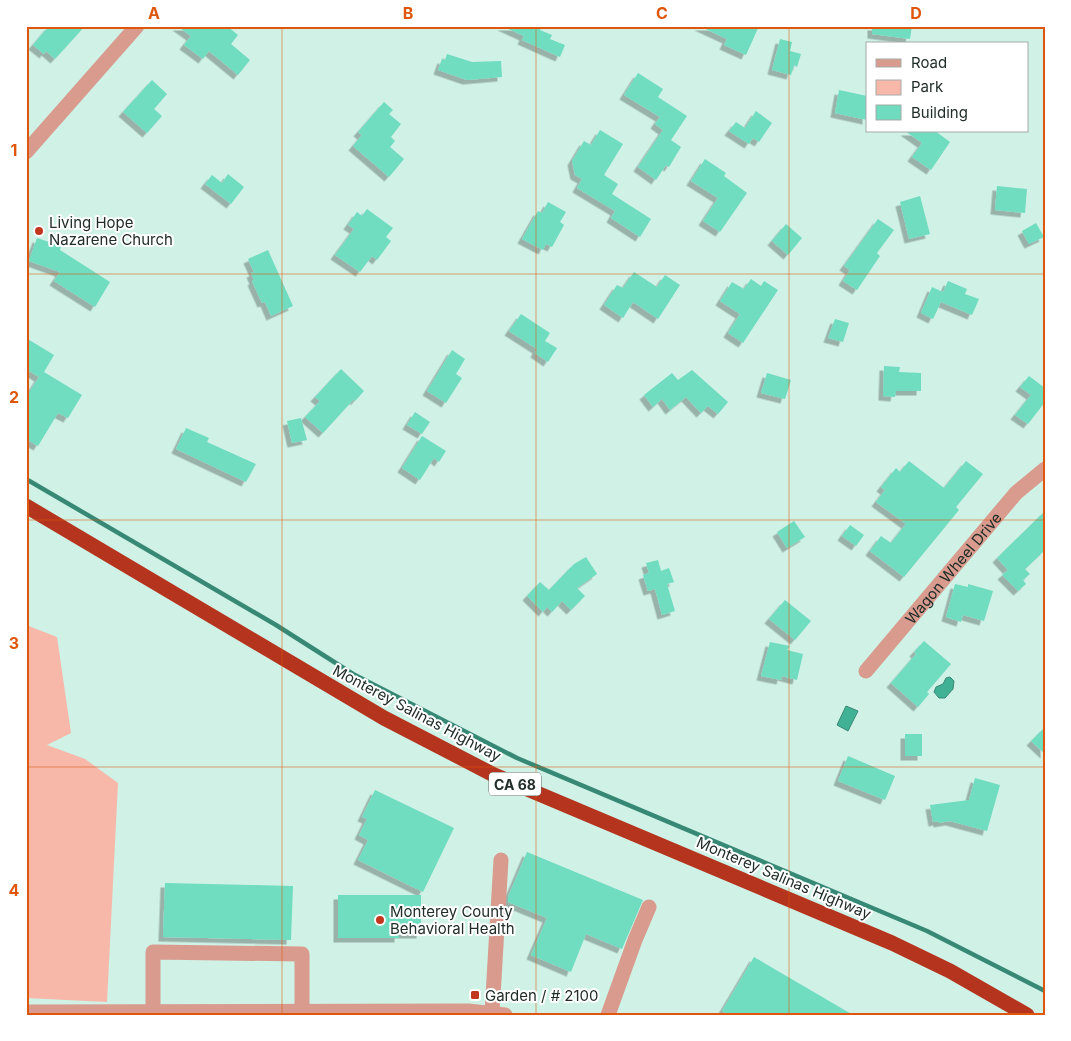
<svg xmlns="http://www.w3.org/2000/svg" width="1071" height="1041" viewBox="0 0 1071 1041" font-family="Inter,sans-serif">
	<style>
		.green { fill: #f7b8aa }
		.water { fill: #41b196; stroke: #378975 }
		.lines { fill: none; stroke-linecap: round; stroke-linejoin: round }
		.stream { stroke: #378975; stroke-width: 4.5 }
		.building { fill: #6fdcc0; filter: url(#shadow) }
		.minor { stroke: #d89b8e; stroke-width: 15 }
		.highway { stroke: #b5341d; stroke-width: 15 }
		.grid { fill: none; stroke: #de570d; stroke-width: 1; stroke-opacity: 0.55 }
		.poi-dot { fill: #c1361d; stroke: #fff; stroke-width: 2 }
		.labels { text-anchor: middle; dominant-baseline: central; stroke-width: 4; stroke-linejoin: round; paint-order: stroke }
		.shield { fill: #fff; stroke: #636c69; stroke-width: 1 }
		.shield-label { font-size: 14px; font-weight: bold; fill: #202d29 }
		.poi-label { font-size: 15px; fill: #202d29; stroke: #fff; text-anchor: start }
		.street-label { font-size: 15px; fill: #202d29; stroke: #fff }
		.neatline { fill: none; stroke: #de570d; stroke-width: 2 }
		.grid-label { font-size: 16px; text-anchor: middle; font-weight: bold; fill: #de570d }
	</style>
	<defs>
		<filter id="shadow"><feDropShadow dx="-4.5" dy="4.5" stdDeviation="0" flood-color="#0004"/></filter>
	</defs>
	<rect width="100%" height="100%" fill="#cff1e6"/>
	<path class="green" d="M 26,625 L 57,637 L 71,733 L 47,745 L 85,759 L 118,783 L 107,1002 L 26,998 Z"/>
	<path class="water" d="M 950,677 L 954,681 L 953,689 L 945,698 L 939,698 L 934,692 L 936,687 L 943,684 L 946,678 Z
		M 846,706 L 858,711 L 848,731 L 837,725 Z"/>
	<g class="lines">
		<path class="stream" d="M 26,479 L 276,625 L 353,674 L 517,758 L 927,931 L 1045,991"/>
	</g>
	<path class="building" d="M 49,26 L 85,26 L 55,59 L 46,51 L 44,54 L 33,45 Z
		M 177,26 L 227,26 L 238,35 L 231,44 L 250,60 L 238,75 L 209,51 L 203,59 L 184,45 L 191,36 Z
		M 502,26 L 542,26 L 540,30 L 552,35 L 550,39 L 565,45 L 560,57 L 522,40 L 524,36 Z
		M 699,26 L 759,26 L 746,55 L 724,45 L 727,39 Z
		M 872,26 L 912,26 L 910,39 L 872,34 Z
		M 780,39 L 792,42 L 790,51 L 801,54 L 797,67 L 794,65 L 791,75 L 772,70 Z
		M 447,54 L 472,62 L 501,61 L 502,77 L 467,80 L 438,70 L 442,59 L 445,60 Z
		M 638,73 L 663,89 L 658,97 L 687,116 L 671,140 L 681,147 L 669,167 L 666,165 L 656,180 L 638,167 L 663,130 L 655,124 L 660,117 L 624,95 Z
		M 152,80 L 167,94 L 154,109 L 162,116 L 147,133 L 123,112 Z
		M 839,90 L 867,96 L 867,120 L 835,113 Z
		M 384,102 L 393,110 L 389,114 L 401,124 L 391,137 L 395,141 L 390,147 L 404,159 L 389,177 L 353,146 L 362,135 L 358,132 Z
		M 756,111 L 772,123 L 759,142 L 753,138 L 749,144 L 729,131 L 736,122 L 745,128 Z
		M 600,130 L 623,144 L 604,175 L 618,184 L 612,194 L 651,219 L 640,237 L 611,218 L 615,211 L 577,188 L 582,179 L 575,175 L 572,161 L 584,141 L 591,145 Z
		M 905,131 L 935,131 L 950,142 L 931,170 L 912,157 L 922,143 Z
		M 705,159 L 726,173 L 724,176 L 747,193 L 720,232 L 703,221 L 718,198 L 691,181 Z
		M 228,174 L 244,187 L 231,204 L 205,184 L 212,175 L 222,183 Z
		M 997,186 L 1027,189 L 1025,213 L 995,210 Z
		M 920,196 L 930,234 L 909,239 L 900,202 Z
		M 548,202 L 566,212 L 560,222 L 564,225 L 552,247 L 546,244 L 543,250 L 522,239 L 538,211 L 542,213 Z
		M 367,209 L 393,228 L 386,237 L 391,241 L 377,260 L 372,256 L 360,272 L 335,255 L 354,229 L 348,225 L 357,212 L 362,216 Z
		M 878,219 L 894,230 L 877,253 L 880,256 L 857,290 L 843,281 L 850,270 L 844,266 Z
		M 1036,223 L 1044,237 L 1029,244 L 1022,231 Z
		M 786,224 L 802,238 L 788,255 L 772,241 Z
		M 37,238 L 61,246 L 60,250 L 110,282 L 95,307 L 54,281 L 60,272 L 29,261 Z
		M 268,250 L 293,306 L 271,316 L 265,302 L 262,303 L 252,281 L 254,280 L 251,273 L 254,272 L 248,259 Z
		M 634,272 L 657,287 L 665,275 L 680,285 L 658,319 L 633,302 L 623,318 L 604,305 L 617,285 L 623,288 Z
		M 751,279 L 761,286 L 764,281 L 778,290 L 743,343 L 728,333 L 740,314 L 720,301 L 732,282 L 744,289 Z
		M 948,281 L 967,289 L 965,294 L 979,299 L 972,315 L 941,302 L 933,319 L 921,313 L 932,287 L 943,292 Z
		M 521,314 L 550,333 L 545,341 L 557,348 L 548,362 L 535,353 L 537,349 L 509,331 Z
		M 835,319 L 849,323 L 843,342 L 828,338 Z
		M 26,338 L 54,355 L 44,372 L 82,395 L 68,418 L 58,413 L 38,446 L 26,439 L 26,397 L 39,377 L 26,369 Z
		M 452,350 L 465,359 L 456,374 L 462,378 L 446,403 L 427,391 Z
		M 884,366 L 900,367 L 899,372 L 921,373 L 921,391 L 896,391 L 895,397 L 883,396 Z
		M 341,369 L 364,391 L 355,401 L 354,399 L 323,433 L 305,417 L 320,401 L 315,397 Z
		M 692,370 L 728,402 L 718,414 L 708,406 L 701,413 L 686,397 L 670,410 L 662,399 L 653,407 L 644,395 L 672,373 L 678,380 Z
		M 767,373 L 791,380 L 785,399 L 761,393 Z
		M 1029,376 L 1045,388 L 1045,402 L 1028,424 L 1015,415 L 1031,395 L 1020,387 Z
		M 415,412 L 430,422 L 422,434 L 407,425 Z
		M 301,418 L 307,440 L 292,443 L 287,421 Z
		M 186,428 L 209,438 L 207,442 L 256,464 L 246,482 L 176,449 Z
		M 422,436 L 446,451 L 439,462 L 434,458 L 420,480 L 402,468 Z
		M 909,461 L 944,488 L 966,461 L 983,474 L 956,507 L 959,510 L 904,577 L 870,551 L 881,536 L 891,543 L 906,524 L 876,502 L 885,490 L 881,487 L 896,468 L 900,472 Z
		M 1045,511 L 1045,550 L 1025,569 L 1030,574 L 1023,580 L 1026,584 L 1018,591 L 1002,575 L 1008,570 L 997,558 Z
		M 794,521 L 805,537 L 787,548 L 777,532 Z
		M 850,525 L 864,535 L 856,546 L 842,536 Z
		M 586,557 L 597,574 L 577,588 L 585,596 L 571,610 L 562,601 L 552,612 L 547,607 L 543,612 L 527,596 L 540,582 L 549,590 L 574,564 Z
		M 658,560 L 661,571 L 669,568 L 674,582 L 667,584 L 675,611 L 662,615 L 655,589 L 648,591 L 643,575 L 649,573 L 646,563 Z
		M 955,584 L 968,587 L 968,584 L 993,591 L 984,621 L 963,615 L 961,622 L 946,617 Z
		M 785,600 L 811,621 L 795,640 L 769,619 Z
		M 924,641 L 951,664 L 927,692 L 929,694 L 918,707 L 891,683 L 916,654 L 914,652 Z
		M 770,642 L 790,646 L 787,650 L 803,654 L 797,680 L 782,676 L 781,680 L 761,676 Z
		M 1045,727 L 1045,754 L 1031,741 Z
		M 905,734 L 922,734 L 922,756 L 905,756 Z
		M 848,756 L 895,776 L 885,800 L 838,781 Z
		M 975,778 L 1000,785 L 987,831 L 950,821 L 938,823 L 938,821 L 933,822 L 930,805 L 969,800 Z
		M 375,790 L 454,828 L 423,892 L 358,860 L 368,840 L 359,835 L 367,819 L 362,817 Z
		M 527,852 L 643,900 L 622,949 L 586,934 L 571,972 L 531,955 L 547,918 L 508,902 L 508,897 Z
		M 165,883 L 293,886 L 291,940 L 163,937 Z
		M 338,895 L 421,895 L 421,934 L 399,934 L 399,938 L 338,938 Z
		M 754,957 L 853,1015 L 729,1015 L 722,1011 Z"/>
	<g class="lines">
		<g class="minor">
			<path d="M 26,152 L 137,26"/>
			<path id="s1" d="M 866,671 L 1016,493 L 1045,469"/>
			<path d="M 26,1012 L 468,1011 L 505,1015"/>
			<path d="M 153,1012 L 153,952 L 302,954 L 302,1011"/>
			<path d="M 492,1013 L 501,860"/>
			<path d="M 608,1015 L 635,940 L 649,907"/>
		</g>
		<path class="highway" d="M 26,506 L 384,718 L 494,775 L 892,943 L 950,971 L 1027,1015"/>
	</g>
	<path class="grid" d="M 282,26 L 282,1015M 536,26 L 536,1015M 789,26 L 789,1015M 26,274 L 1045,274M 26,520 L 1045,520M 26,767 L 1045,767"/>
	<g class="poi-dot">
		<circle cx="39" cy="231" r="5"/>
		<circle cx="380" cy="920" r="5"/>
		<rect x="470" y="990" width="10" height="10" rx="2.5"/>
	</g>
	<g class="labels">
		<rect class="shield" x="489" y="772.5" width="52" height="23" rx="4"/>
		<g class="shield-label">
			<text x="515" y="784">CA 68</text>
		</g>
		<g class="poi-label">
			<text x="49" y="222">Living Hope<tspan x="49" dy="17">Nazarene Church</tspan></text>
			<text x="390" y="911">Monterey County<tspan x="390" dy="17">Behavioral Health</tspan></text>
			<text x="485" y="995">Garden / # 2100</text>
		</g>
		<g class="street-label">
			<text stroke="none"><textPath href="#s1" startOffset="135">Wagon Wheel Drive</textPath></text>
			<text transform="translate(417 713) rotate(28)">Monterey Salinas Highway</text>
			<text transform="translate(784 878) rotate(23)">Monterey Salinas Highway</text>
		</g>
	</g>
	<rect width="1071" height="1041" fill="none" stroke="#ffffff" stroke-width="55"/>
	<rect x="866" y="42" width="162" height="90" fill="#ffffff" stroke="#a6aba9"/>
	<rect x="876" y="59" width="25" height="8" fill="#d89b8e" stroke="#a6aba9"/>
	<text x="911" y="68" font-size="15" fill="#202d29">Road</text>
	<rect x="876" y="80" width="25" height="15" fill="#f7b8aa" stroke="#a6aba9"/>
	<text x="911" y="92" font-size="15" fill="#202d29">Park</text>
	<rect x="876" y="105" width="25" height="15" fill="#6fdcc0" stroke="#a6aba9"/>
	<text x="911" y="118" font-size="15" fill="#202d29">Building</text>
	<rect x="28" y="28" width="1016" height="986" class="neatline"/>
	<g class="grid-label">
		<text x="154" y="19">A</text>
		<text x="408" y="19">B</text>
		<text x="662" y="19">C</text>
		<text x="916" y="19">D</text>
		<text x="14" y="156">1</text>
		<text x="14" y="403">2</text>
		<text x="14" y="649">3</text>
		<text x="14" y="896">4</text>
	</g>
</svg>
